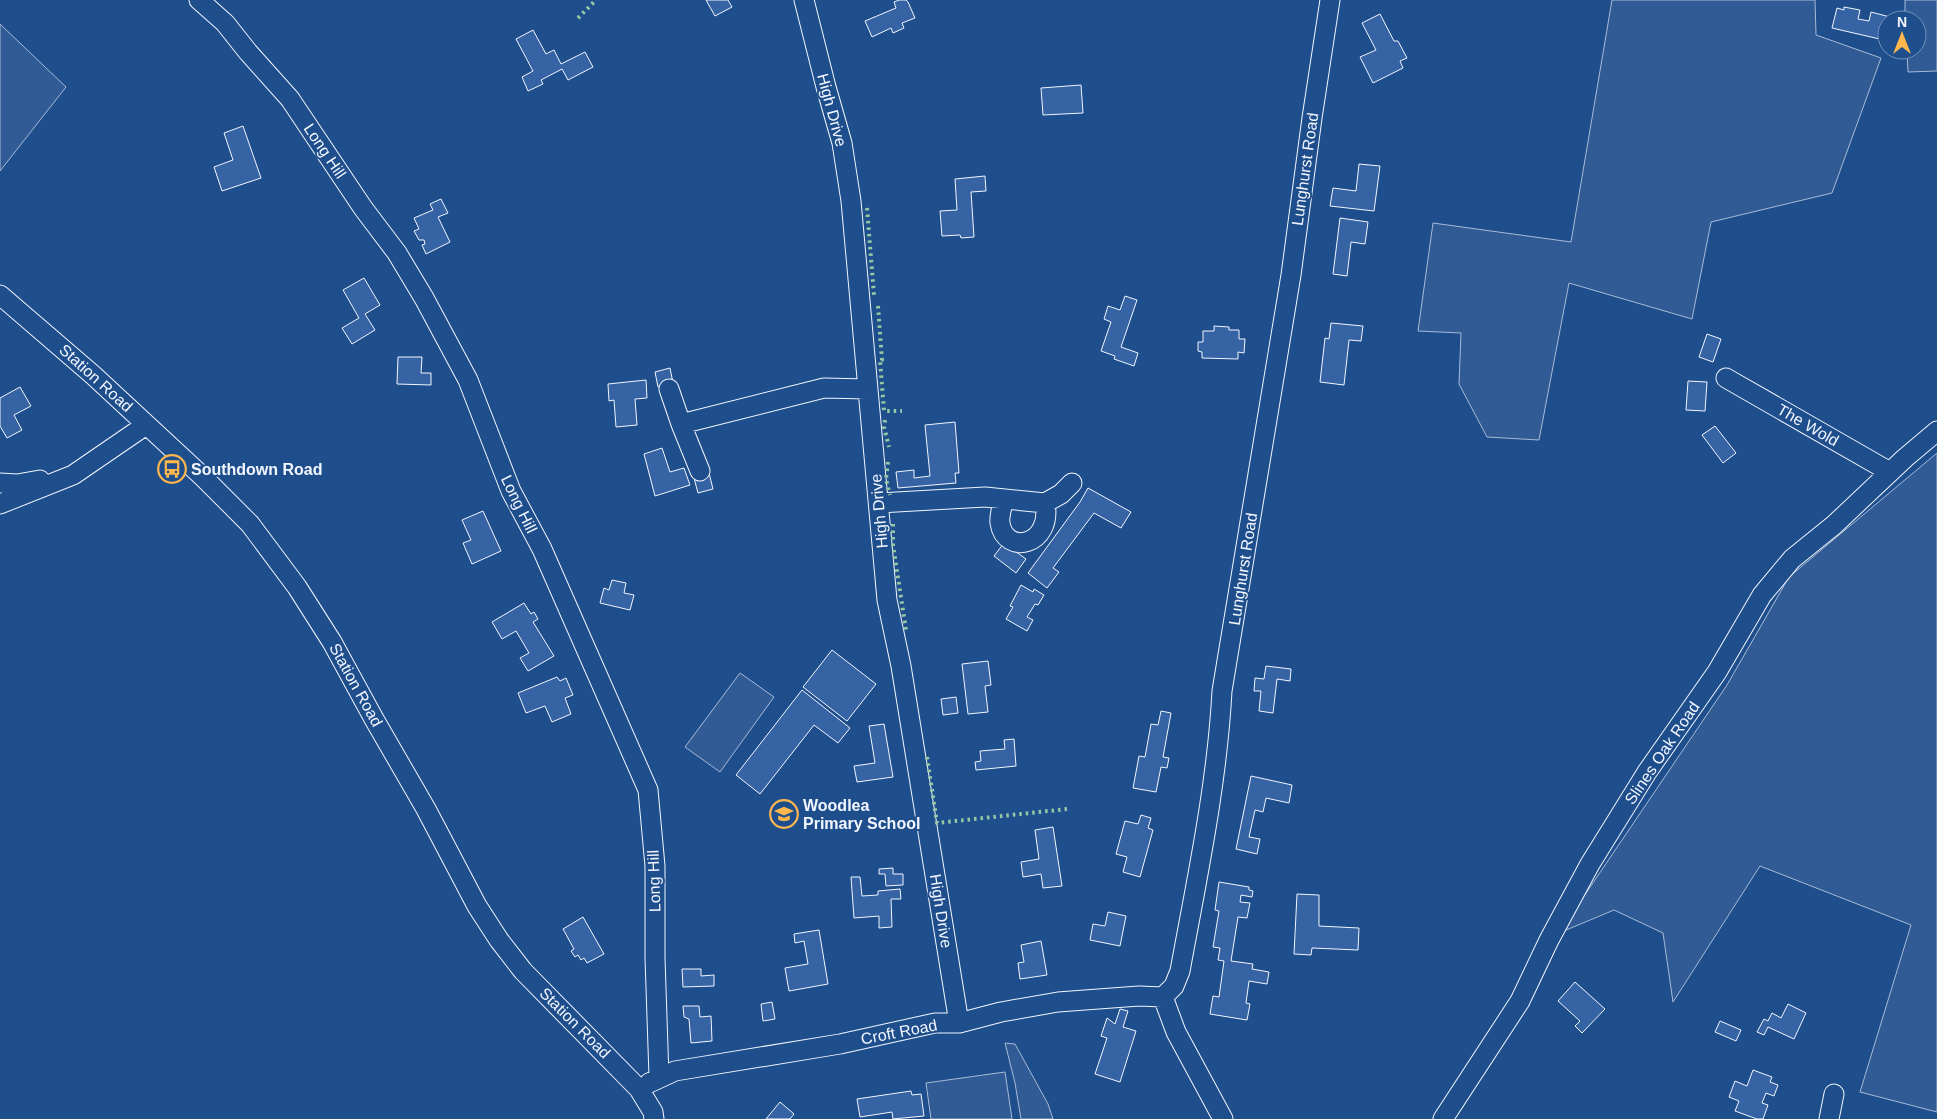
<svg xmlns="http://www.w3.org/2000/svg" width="1937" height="1119" viewBox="0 0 1937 1119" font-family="Arial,sans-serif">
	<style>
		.built { fill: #305b95; stroke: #a8bbd7 }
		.building { fill: #3563a3; stroke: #f2f6ff }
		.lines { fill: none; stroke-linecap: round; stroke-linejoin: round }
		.minor-casing { stroke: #f2f6ff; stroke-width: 21 }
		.minor { stroke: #1f4e8c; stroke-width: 19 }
		.hedge { stroke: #97c8a6; stroke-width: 4; stroke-dasharray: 2.5 4; stroke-linecap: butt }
		.labels { text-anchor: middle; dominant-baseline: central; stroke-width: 4; stroke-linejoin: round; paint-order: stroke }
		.street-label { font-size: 16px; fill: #f2f6ff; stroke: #1f4e8c }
		.poi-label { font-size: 16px; font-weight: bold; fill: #f2f6ff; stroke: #1f4e8c; text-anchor: start }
	</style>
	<rect width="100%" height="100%" fill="#1f4e8c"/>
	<path class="built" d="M 1612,0 L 1815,0 L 1816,35 L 1881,58 L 1832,193 L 1711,222 L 1692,319 L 1569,283 L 1539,440 L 1487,437 L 1459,384 L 1461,333 L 1418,331 L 1433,223 L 1571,242 Z
		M 1905,0 L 1937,0 L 1937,71 L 1908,72 L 1907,50 L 1917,50 L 1917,20 L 1905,20 Z
		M 0,24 L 66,87 L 0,171 Z
		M 1937,453 L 1937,1112 L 1860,1092 L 1911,925 L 1760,866 L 1673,1002 L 1663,933 L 1614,910 L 1559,933 L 1727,685 L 1789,577 Z
		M 740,673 L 774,697 L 720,772 L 685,747 Z
		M 1005,1043 L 1015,1044 L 1048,1104 L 1053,1119 L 1021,1119 L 1015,1083 Z
		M 1005,1072 L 1012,1119 L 931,1119 L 926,1083 Z"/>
	<path class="building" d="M 706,0 L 728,0 L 732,7 L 715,16 Z
		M 899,0 L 906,0 L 908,2 L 915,18 L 902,23 L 904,28 L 893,33 L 891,28 L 872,37 L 865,21 L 896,8 L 894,2 Z
		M 1844,7 L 1860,10 L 1858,19 L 1869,21 L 1871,12 L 1890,17 L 1889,20 L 1887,20 L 1884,40 L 1832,28 L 1837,8 L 1844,10 Z
		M 1380,14 L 1394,41 L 1398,41 L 1407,58 L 1400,61 L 1403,68 L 1373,83 L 1360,57 L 1376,50 L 1362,23 Z
		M 533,30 L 546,54 L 554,50 L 561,64 L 585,52 L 593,67 L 568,80 L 562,69 L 541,80 L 543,84 L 528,91 L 522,77 L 533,71 L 516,39 Z
		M 1081,85 L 1083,113 L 1043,115 L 1041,88 Z
		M 243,126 L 261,178 L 222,191 L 214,167 L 233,160 L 224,133 Z
		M 1359,164 L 1380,166 L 1374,211 L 1330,206 L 1333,188 L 1356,191 Z
		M 985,176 L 986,191 L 971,192 L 974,237 L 961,238 L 960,235 L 942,236 L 940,211 L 957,210 L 955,179 Z
		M 441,199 L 448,213 L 438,217 L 450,242 L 426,254 L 422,245 L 425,244 L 424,240 L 419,240 L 414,231 L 419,229 L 414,218 L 433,210 L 430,204 Z
		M 1340,218 L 1368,222 L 1365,244 L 1351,242 L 1347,276 L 1333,274 Z
		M 364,278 L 380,305 L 365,314 L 375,330 L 352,344 L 342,328 L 359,318 L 343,290 Z
		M 1125,296 L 1137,300 L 1121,347 L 1138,353 L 1134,366 L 1114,359 L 1115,356 L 1101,351 L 1111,322 L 1104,319 L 1108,306 L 1120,310 Z
		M 1331,323 L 1363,326 L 1361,341 L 1349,340 L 1344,385 L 1320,382 L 1325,338 L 1329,339 Z
		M 1214,326 L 1229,327 L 1229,330 L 1239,330 L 1239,339 L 1245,339 L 1244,353 L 1238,352 L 1238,359 L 1202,358 L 1202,352 L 1198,351 L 1198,342 L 1203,342 L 1203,331 L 1214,331 Z
		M 1707,334 L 1721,339 L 1713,362 L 1699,357 Z
		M 398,357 L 422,357 L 421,373 L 431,373 L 431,385 L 397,384 Z
		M 670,368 L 673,383 L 658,387 L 655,372 Z
		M 646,380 L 647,398 L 635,399 L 637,425 L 616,427 L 614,400 L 609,401 L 608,384 Z
		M 1688,381 L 1707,382 L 1705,411 L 1686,410 Z
		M 20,387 L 31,406 L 14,415 L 22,430 L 7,438 L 0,426 L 0,398 Z
		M 955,422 L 959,473 L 955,473 L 956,483 L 898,488 L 896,472 L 914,470 L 914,478 L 930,476 L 925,425 Z
		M 1715,426 L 1736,453 L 1723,463 L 1702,435 Z
		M 662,448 L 670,472 L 684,468 L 690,485 L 655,496 L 644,454 Z
		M 709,473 L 713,489 L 698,493 L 694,478 Z
		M 1088,488 L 1131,512 L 1121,528 L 1094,513 L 1053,568 L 1059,572 L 1047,588 L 1028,573 L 1080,502 Z
		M 483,511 L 501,551 L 472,564 L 463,543 L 471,540 L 462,520 Z
		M 1004,543 L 1026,559 L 1016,573 L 994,556 Z
		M 612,580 L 626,583 L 624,593 L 634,595 L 630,610 L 600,603 L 604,588 L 609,590 Z
		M 1021,585 L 1033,592 L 1034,589 L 1044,595 L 1038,605 L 1035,604 L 1027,617 L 1033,620 L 1027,631 L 1006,619 L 1013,607 L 1010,606 Z
		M 524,603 L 531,614 L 534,612 L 538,619 L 533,622 L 554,656 L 528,671 L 520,658 L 529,653 L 516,631 L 502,639 L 492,622 Z
		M 832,650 L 876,684 L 847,721 L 803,687 Z
		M 988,661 L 991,685 L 985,686 L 988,712 L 968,714 L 962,664 Z
		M 1266,666 L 1291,669 L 1290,681 L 1277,679 L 1273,713 L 1259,711 L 1261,691 L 1254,691 L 1255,678 L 1264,679 Z
		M 557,677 L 560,681 L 566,678 L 573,695 L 565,698 L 571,714 L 552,722 L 545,706 L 526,713 L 518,693 Z
		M 802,690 L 850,728 L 838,743 L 814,725 L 760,794 L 736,775 Z
		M 956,697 L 958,713 L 943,715 L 941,699 Z
		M 1161,711 L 1171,713 L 1163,757 L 1169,758 L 1167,768 L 1161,767 L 1156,792 L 1133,788 L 1139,756 L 1145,757 L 1151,724 L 1158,725 Z
		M 884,724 L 893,777 L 857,782 L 854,766 L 875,763 L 869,726 Z
		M 1014,739 L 1016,766 L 976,770 L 975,762 L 981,761 L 980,751 L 1005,749 L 1004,740 Z
		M 1251,776 L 1292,785 L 1289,803 L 1266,798 L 1263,812 L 1255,810 L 1249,837 L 1260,839 L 1257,854 L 1236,849 Z
		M 1141,815 L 1151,818 L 1148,828 L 1153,830 L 1140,877 L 1123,872 L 1127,857 L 1116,854 L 1125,821 L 1138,824 Z
		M 1053,827 L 1062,886 L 1043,888 L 1041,874 L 1023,877 L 1021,862 L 1039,859 L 1035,830 Z
		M 893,868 L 893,874 L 903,874 L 903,885 L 886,886 L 885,874 L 879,874 L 879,869 Z
		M 851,877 L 860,877 L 862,896 L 878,895 L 878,891 L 900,889 L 901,899 L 891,899 L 892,927 L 879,928 L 879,916 L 854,918 Z
		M 1219,882 L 1249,887 L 1249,890 L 1253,891 L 1252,897 L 1241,895 L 1240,902 L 1250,903 L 1247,918 L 1238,917 L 1231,961 L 1253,964 L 1252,969 L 1269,972 L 1267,984 L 1249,981 L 1246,1003 L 1250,1004 L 1247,1020 L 1210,1014 L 1213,996 L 1219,997 L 1224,961 L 1218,960 L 1220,948 L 1213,947 L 1219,911 L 1215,910 Z
		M 1297,894 L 1319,895 L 1319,926 L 1359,928 L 1358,950 L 1312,948 L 1311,955 L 1294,954 Z
		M 1108,912 L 1126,916 L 1120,946 L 1090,940 L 1093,924 L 1105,926 Z
		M 583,917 L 604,954 L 587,963 L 584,958 L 581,960 L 578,955 L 575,957 L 571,951 L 574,949 L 563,929 Z
		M 819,930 L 828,984 L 789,991 L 785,968 L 808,964 L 804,941 L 795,943 L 794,934 Z
		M 1041,941 L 1047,975 L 1020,979 L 1018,963 L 1024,962 L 1021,945 Z
		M 682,969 L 701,969 L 701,976 L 714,975 L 714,986 L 683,987 Z
		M 1575,982 L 1605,1009 L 1582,1033 L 1575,1026 L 1580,1021 L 1558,1001 Z
		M 772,1002 L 775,1019 L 763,1021 L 761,1004 Z
		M 1788,1004 L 1806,1013 L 1794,1039 L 1768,1027 L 1764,1035 L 1757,1032 L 1764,1019 L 1768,1021 L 1772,1013 L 1781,1018 Z
		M 683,1006 L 699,1006 L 700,1017 L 711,1016 L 712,1041 L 691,1043 L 689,1019 L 684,1017 Z
		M 1120,1009 L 1128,1011 L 1123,1027 L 1136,1031 L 1120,1082 L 1095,1074 L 1107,1038 L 1101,1036 L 1107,1018 L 1115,1024 Z
		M 1720,1021 L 1741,1030 L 1736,1041 L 1715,1032 Z
		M 1753,1070 L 1772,1077 L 1770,1082 L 1778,1085 L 1774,1096 L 1766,1093 L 1762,1103 L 1768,1105 L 1763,1119 L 1757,1119 L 1735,1111 L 1739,1101 L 1729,1097 L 1735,1081 L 1747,1086 Z
		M 911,1091 L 912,1095 L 921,1094 L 924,1116 L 893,1119 L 892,1112 L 860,1117 L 857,1099 Z
		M 780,1102 L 794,1114 L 790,1119 L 766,1119 Z"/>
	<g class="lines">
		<defs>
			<path id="minor" d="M 199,0 L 225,23 L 248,52 L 290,99 L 363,208 L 397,253 L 424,298 L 468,380 L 511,491 L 542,549 L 648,790 L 655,866 L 655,958 L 659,1077
				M 804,0 L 826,87 L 842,143 L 851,201 L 887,600 L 901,666 L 959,1023
				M 0,295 L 93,375 L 203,477 L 250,524 L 297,587 L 332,642 L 374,719 L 426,809 L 477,906 L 499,940 L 523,971 L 639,1089 L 653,1112 L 654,1119
				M 1726,378 L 1890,472
				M 669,389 L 681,424 L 700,471
				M 681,424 L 824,388 L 868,389
				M 0,483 L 17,484 L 40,480
				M 1004,499 C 1002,507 999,515 1000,523 C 1005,556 1053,546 1045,503
				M 879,503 L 985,497 L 1045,503 L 1061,494 L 1072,483
				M 0,504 L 73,475 L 146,425
				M 649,1083 L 675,1071 L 840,1044 L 935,1023 L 959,1023 L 1001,1012 L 1058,1002 L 1139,996 L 1163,997
				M 1223,1119 L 1176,1032 L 1163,997 L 1174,986 L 1180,971 C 1197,878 1217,785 1222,691 L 1291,275 L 1312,118 L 1330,0
				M 1443,1119 L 1520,1001 L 1549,940 L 1590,864 L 1647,772 L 1717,672 L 1762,595 L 1792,559 L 1834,525 L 1905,458 L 1937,431
				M 1829,1119 L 1834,1094"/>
		</defs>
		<use href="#minor" class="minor-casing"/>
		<use href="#minor" class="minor"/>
		<path class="hedge" d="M 578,18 L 596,0
			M 867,208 L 874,295
			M 878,306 L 882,360 L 880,360 L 884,411 L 902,411
			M 885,420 L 884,427 L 889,447
			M 888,462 L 886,479 L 890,495
			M 893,524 L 893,545 L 906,630
			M 927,757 L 937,823 L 1067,809"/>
	</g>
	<defs>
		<symbol id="bus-ring" viewBox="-11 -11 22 22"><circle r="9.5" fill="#1f4e8c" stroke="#ffb74d" stroke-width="1.5"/><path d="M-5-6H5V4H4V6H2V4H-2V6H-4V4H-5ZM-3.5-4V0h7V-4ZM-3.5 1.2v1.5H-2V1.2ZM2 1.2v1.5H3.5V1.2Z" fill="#ffb74d"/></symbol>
		<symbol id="school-ring" viewBox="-11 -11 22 22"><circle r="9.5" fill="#1f4e8c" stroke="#ffb74d" stroke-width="1.5"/><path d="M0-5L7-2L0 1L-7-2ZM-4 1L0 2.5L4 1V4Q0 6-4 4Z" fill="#ffb74d"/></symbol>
	</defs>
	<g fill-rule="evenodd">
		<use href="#bus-ring" x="156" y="453" width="32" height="32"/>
		<use href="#school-ring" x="768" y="798" width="32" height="32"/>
	</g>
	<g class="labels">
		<g class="street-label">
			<text transform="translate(832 110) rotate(75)">High Drive</text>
			<text transform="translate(325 151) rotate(56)">Long Hill</text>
			<text transform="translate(1305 169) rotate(-82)">Lunghurst Road</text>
			<text transform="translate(96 378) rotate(42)">Station Road</text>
			<text transform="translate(1808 425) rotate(30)">The Wold</text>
			<text transform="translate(519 504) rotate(64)">Long Hill</text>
			<text transform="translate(879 511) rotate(-95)">High Drive</text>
			<text transform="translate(1243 569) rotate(-81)">Lunghurst Road</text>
			<text transform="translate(356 685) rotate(61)">Station Road</text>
			<text transform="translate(1662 753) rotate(-56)">Slines Oak Road</text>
			<text transform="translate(654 881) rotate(-92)">Long Hill</text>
			<text transform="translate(941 911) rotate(81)">High Drive</text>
			<text transform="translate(575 1023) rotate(45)">Station Road</text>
			<text transform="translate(899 1032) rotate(-11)">Croft Road</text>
		</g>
		<g class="poi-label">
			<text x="191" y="469">Southdown Road</text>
			<text x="803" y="805">Woodlea<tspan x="803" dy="18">Primary School</tspan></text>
		</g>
	</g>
	<g transform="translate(1902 35)"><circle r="24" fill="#1f4e8c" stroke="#7391ba"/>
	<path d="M0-4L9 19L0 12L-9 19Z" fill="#ffb74d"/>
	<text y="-8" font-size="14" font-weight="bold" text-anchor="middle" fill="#f2f6ff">N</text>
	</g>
</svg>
